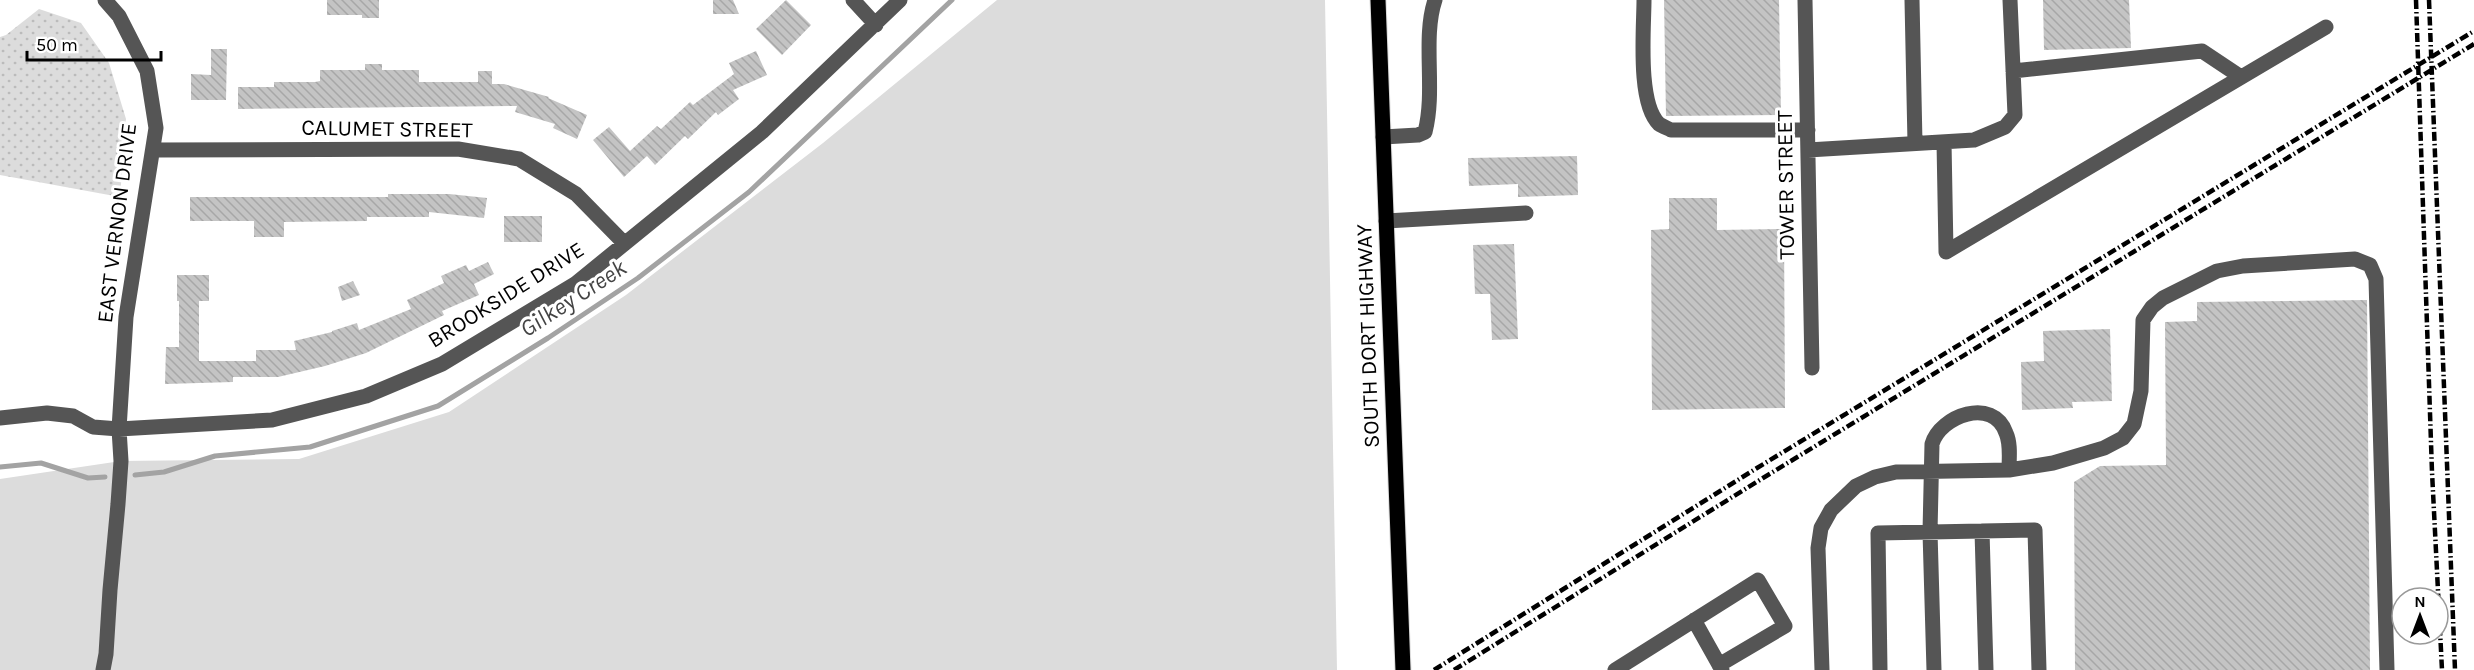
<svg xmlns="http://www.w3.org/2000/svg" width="2474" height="670" viewBox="0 0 2474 670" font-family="Karla,sans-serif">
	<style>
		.green { fill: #dcdcdc }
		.park { fill: url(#park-dots) }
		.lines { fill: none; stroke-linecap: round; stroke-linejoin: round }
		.stream { stroke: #a3a3a3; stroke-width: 5 }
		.building { fill: url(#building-back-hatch) }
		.major-casing { stroke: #dbdbdb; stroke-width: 17 }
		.minor { stroke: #555; stroke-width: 15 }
		.major { stroke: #000; stroke-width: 15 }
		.rail { stroke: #000; stroke-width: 4.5; stroke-dasharray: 9 3 1.5 3; stroke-linecap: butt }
		.labels { text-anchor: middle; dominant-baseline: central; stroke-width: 6; stroke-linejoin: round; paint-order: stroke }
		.street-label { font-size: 22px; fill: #000; stroke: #fff }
		.water-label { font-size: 24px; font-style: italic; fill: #444; stroke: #fff }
	</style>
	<defs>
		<pattern id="park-dots" width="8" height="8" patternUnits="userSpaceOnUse" patternTransform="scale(1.5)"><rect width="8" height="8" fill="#dcdcdc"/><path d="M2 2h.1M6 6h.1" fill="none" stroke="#bbb" stroke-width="1.8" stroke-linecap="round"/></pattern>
		<pattern id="building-back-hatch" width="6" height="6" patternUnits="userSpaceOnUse" patternTransform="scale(1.5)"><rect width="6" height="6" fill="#c4c4c4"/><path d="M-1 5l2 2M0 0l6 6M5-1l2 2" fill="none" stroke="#a7a7a7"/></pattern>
	</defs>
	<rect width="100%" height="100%" fill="#fff"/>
	<path class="green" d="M 997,0 L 1325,0 L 1337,670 L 0,670 L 0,479 L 121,461 L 299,459 L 449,412 L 626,295 L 823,143 Z"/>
	<path class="park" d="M 39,9 L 81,23 L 109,63 L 126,119 L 120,197 L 0,175 L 0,37 L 6,35 Z"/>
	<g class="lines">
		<path class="stream" d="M 0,467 L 41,463 L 88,478 L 105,477
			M 135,475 L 164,472 L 215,456 L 310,447 L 438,406 L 548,338 L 638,278 L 749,192 L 952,0"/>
	</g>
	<path class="building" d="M 327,0 L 379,0 L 379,18 L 362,18 L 362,15 L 327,15 Z
		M 713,0 L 733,0 L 739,14 L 713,14 Z
		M 786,0 L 811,25 L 782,55 L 756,29 Z
		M 1664,0 L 1779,0 L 1781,115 L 1666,116 Z
		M 2043,0 L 2129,0 L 2131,48 L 2044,50 Z
		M 211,49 L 227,49 L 226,100 L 191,100 L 191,74 L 211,75 Z
		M 756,51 L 767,75 L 733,90 L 739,99 L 718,115 L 716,112 L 688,139 L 685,136 L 655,165 L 647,156 L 624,177 L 593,140 L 609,127 L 630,151 L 657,126 L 661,129 L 690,102 L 693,105 L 734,74 L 729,63 Z
		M 365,64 L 382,64 L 382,70 L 419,70 L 419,82 L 478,82 L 478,71 L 492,71 L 492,84 L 504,84 L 549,97 L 548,98 L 587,115 L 577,139 L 553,128 L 555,124 L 515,112 L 517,106 L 238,109 L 238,87 L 274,87 L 274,82 L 315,82 L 320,81 L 320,70 L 365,70 Z
		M 1577,156 L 1578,195 L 1518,197 L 1518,184 L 1469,186 L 1468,158 Z
		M 388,194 L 449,194 L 487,198 L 484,218 L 429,212 L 429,217 L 367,217 L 367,221 L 284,222 L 284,237 L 254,237 L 254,221 L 190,221 L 190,197 L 388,197 Z
		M 1669,198 L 1717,198 L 1717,230 L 1784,229 L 1785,408 L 1652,410 L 1651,230 L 1669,229 Z
		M 504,216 L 542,216 L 542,242 L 504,242 Z
		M 1514,244 L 1518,339 L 1492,340 L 1490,294 L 1475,294 L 1473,245 Z
		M 488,262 L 494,274 L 474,284 L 479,295 L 442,311 L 444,315 L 366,353 L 325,366 L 278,377 L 233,377 L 233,382 L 165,384 L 166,347 L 179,347 L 179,301 L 177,301 L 177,275 L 209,275 L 209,301 L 199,301 L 199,361 L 256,361 L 256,350 L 296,350 L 294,341 L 332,332 L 332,331 L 357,323 L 359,330 L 411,309 L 407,300 L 444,283 L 441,276 L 466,265 L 469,271 Z
		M 353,281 L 360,295 L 342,301 L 338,287 Z
		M 2367,300 L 2370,670 L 2075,670 L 2074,482 L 2100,466 L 2166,465 L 2165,322 L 2197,321 L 2197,302 Z
		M 2110,329 L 2112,401 L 2072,402 L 2073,408 L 2022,410 L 2021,362 L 2044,361 L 2043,331 Z"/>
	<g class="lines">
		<defs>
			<path id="major" d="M 1378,0 L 1403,670"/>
		</defs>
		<use href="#major" class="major-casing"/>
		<path class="minor" d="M 853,0 L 876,25
			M 1644,0 C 1644,28 1637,103 1659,124 C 1662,126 1667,128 1671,130 L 1808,130
			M 1805,0 L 1812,368
			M 1912,0 L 1915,143
			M 2013,71 L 2202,51 L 2241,77
			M 1383,137 L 1418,135 L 1425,132 C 1436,90 1422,39 1435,0
			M 1944,142 L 1946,252 L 2326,27
			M 154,150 L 458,149 L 519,159 L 576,194 L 624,243
			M 1808,150 L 1974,140 L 2005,127 L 2015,115 L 2010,0
			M 1386,221 L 1526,213
			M 0,418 L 47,413 L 73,416 L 93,427 L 119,429 L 272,420 L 366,396 L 442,364 L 575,284 L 762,132 L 900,0
			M 1982,531 L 1986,670
			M 1694,620 L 1722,670
			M 103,670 L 106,654 L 110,590 L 118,504 L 121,461 L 119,429 L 126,317 L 156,128 L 147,71 L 119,16 L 105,0
			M 1615,670 L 1758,580 L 1785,626 L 1719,665
			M 1822,670 L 1818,548 L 1821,528 L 1831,510 L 1856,486 L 1875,477 L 1896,472 L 2009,470 L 2053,463 L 2104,448 L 2123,438 L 2134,424 L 2141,391 L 2143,320 L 2152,307 L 2163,298 L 2217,271 L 2243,266 L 2355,259 L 2370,265 L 2376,279 L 2387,670
			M 1880,670 L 1878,533 L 2035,530 L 2039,670
			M 1934,670 L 1930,532 L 1932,444 C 1940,416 1993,396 2006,433 C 2011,444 2009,458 2009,470"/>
		<use href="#major" class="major"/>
		<path class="rail" d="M 2416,0 L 2432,472 L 2442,670
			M 2429,0 L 2455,670
			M 1434,670 L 1757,468 L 2474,31
			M 1454,670 L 1763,478 L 2474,44"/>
	</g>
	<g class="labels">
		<g class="street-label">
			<text transform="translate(387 129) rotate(1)">CALUMET STREET</text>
			<text transform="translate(1786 185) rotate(-91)">TOWER STREET</text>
			<text transform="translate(117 223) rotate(-83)">EAST VERNON DRIVE</text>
			<text transform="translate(506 295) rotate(-32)">BROOKSIDE DRIVE</text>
			<text transform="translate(1368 336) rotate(-92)">SOUTH DORT HIGHWAY</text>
		</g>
		<g class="water-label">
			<text transform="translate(573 298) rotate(-33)">Gilkey Creek</text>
		</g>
	</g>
	<g transform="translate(2420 616)"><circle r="28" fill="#ffffff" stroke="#999999" stroke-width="1.5"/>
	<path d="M0-4.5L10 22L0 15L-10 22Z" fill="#000000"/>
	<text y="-9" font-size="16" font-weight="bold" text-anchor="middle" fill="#000000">N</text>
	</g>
	<path d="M27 51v9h134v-9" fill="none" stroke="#000000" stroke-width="3"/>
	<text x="36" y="51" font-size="18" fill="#000000" stroke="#ffffff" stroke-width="4.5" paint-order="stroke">50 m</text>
</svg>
